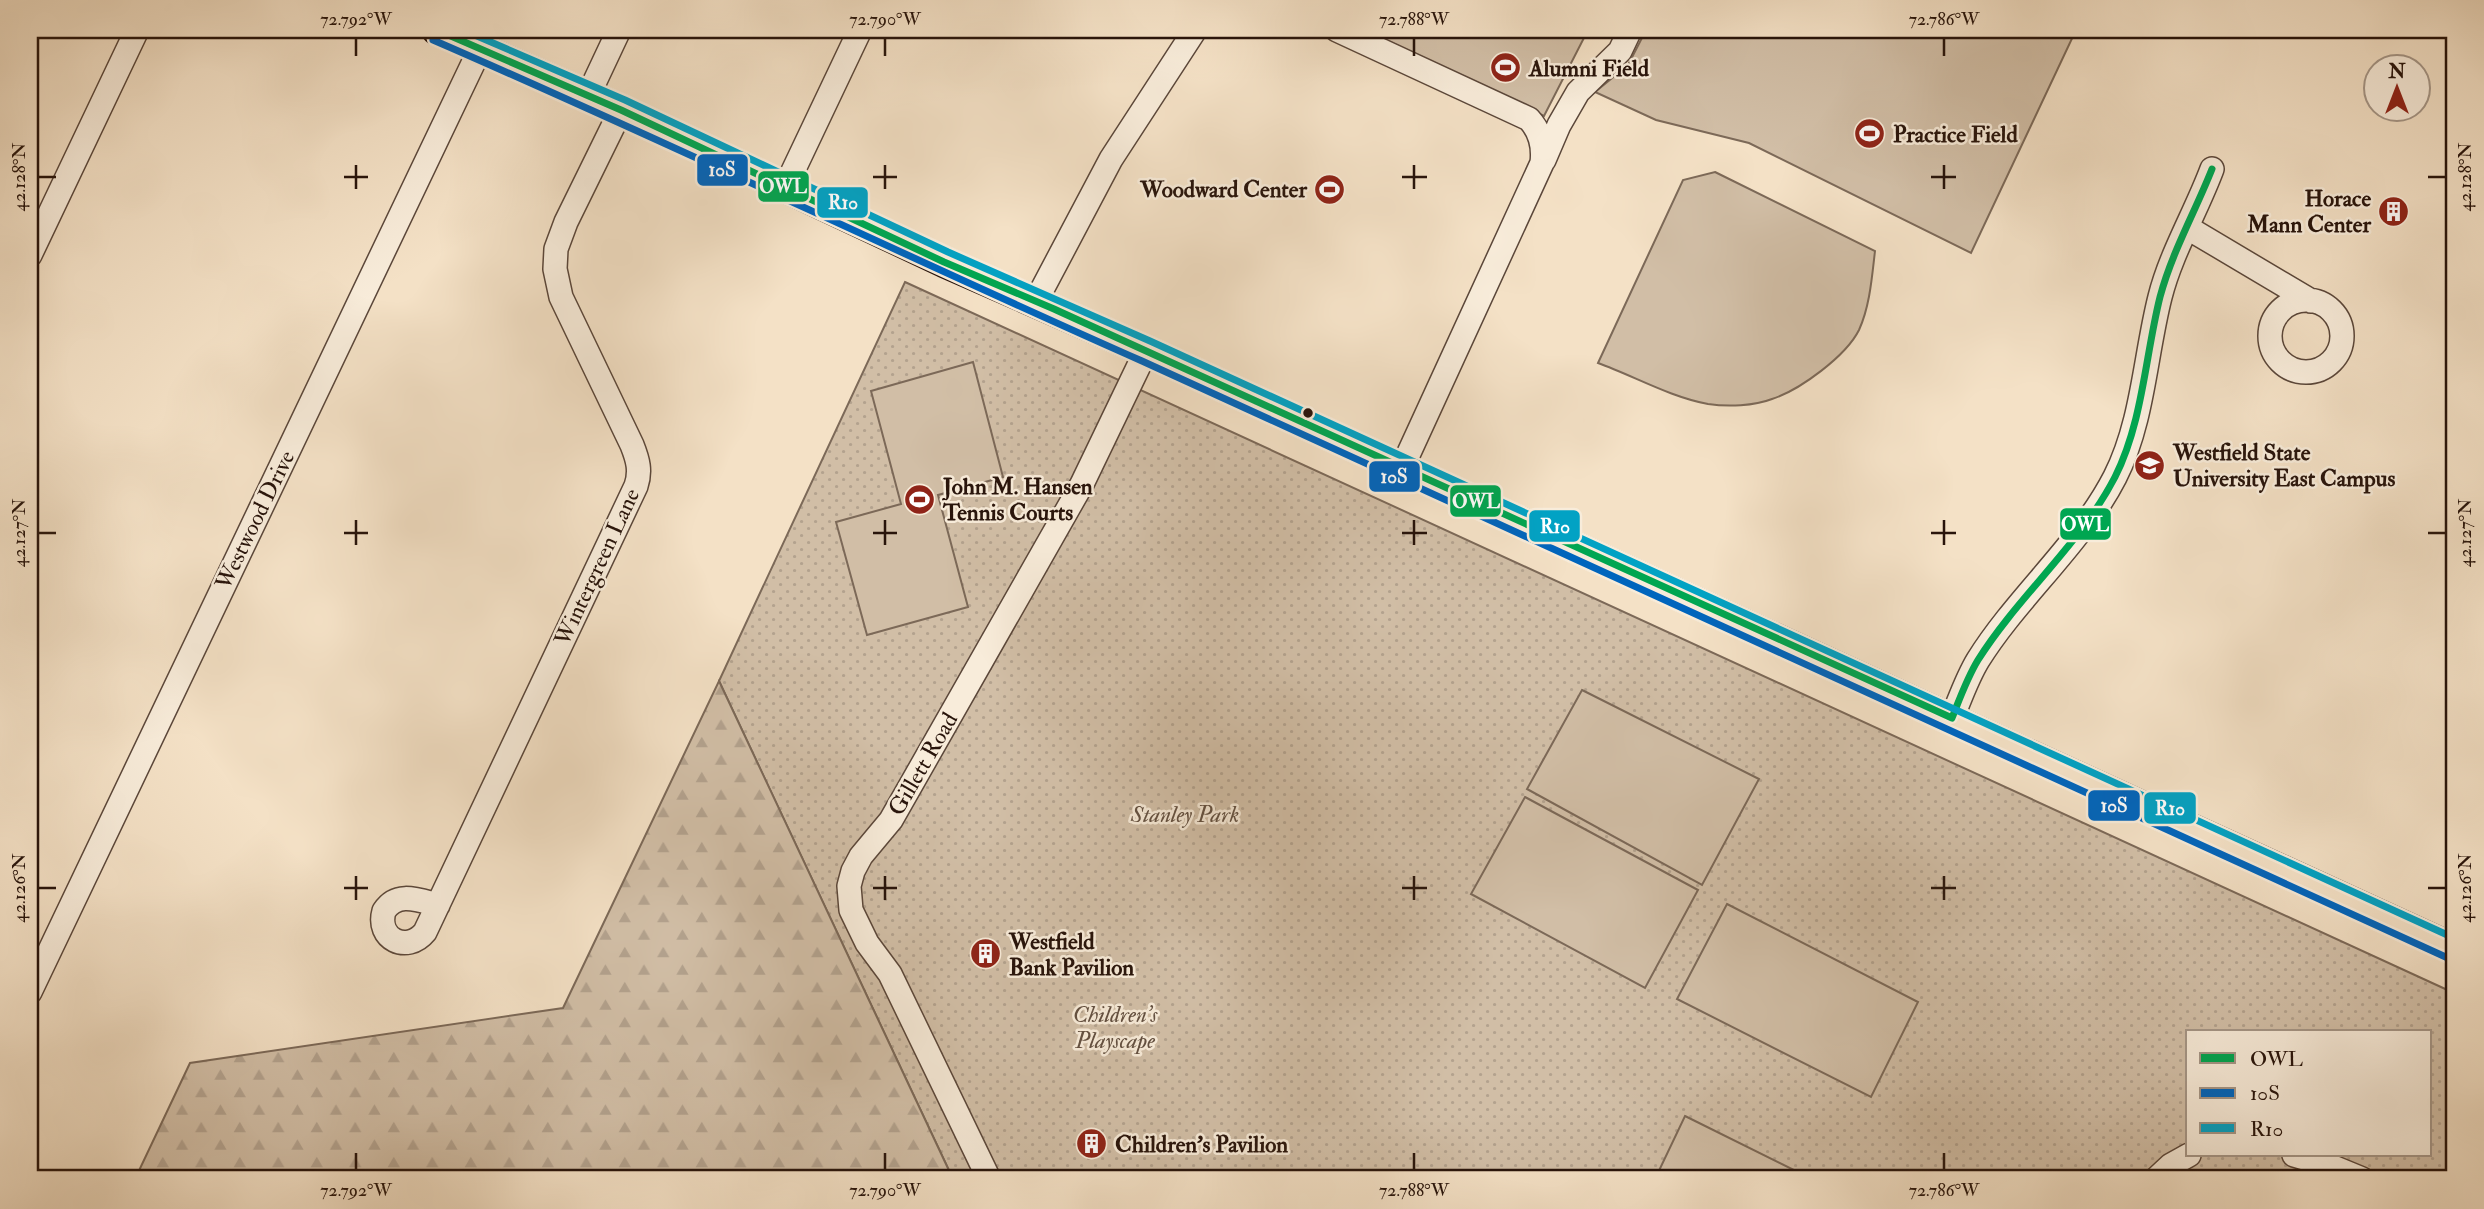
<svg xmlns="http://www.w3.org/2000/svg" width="2484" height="1209" viewBox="0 0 2484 1209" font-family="'IM FELL Double Pica',serif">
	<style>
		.grass { fill: url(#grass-dots); stroke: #7c6958; stroke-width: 2; fill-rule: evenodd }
		.forest { fill: url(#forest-firs); stroke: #7c6958; stroke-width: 2 }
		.garden { fill: #d1bea6; stroke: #7c6958; stroke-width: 2 }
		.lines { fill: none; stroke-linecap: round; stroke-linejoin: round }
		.minor-casing { stroke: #5b473a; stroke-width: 26 }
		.major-casing { stroke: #28140b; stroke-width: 32 }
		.minor { stroke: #f8ecda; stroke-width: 23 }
		.major { stroke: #f4e1c6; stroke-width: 28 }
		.bus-1-casing { stroke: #f8ecda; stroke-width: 12 }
		.bus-2-casing { stroke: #f8ecda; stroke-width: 12 }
		.bus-3-casing { stroke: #f8ecda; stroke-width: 12 }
		.bus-1 { stroke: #00a651; stroke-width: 7 }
		.bus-2 { stroke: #0065bd; stroke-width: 7 }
		.bus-3 { stroke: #02a2c4; stroke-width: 7 }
		.ticks { fill: none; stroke: #28140b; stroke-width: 2.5 }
		.bus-dot { fill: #28140b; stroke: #f8ecda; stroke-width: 2.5 }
		.labels { text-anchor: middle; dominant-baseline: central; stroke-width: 5; stroke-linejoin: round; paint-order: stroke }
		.poi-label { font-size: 23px; font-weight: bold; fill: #28140b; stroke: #f8ecda; text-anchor: start }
		.street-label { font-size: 23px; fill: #28140b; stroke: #f8ecda }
		.park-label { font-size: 23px; font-style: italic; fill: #635041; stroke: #f8ecda }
		.line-badge { stroke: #f8ecda; stroke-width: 2.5 }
		.badge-label { font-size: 19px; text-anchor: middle; font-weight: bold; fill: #fff }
		.neatline { fill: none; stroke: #28140b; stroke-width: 2.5 }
		.ticks-label { font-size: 18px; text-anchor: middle; fill: #28140b }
	</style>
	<defs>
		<pattern id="grass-dots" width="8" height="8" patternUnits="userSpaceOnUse" patternTransform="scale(1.75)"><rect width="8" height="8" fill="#d1bea6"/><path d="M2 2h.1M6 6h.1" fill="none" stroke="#b3a28e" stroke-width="1.8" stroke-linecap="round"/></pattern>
		<pattern id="forest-firs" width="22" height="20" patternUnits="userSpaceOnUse" patternTransform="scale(1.75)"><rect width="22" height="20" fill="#d1bea6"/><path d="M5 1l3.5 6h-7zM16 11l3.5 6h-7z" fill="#b3a28e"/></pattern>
	</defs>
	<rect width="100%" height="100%" fill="#f4e1c6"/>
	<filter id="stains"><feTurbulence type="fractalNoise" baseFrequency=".00286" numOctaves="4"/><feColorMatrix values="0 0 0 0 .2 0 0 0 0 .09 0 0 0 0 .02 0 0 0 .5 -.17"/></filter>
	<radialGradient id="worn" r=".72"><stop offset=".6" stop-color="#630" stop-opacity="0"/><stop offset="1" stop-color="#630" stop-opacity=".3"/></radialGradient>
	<path class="grass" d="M 905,282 L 2454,993 L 2454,1179 L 953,1179 L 719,681 ZM 2188,1032 L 2430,1032 L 2430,1155 L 2188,1155 Z"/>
	<path class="forest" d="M 719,681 L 953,1179 L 135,1179 L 190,1063 L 563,1008 Z"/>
	<path class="garden" d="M 1365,30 L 1588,30 L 1544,116 Z
		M 1646,30 L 2076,30 L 1971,253 L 1749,143 L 1656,120 L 1595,92 L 1628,65 Z
		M 1715,172 L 1875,251 C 1872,276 1870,306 1859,330 C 1846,356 1800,390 1772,399 C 1754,406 1728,407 1708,404 C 1670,397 1634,376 1598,363 L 1683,180 Z
		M 973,362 L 1003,477 L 938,495 L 968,607 L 867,635 L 836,522 L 901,504 L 871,391 Z
		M 1582,690 L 1759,779 L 1702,885 L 1527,789 Z
		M 1525,797 L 1698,890 L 1645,988 L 1471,894 Z
		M 1727,904 L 1918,1002 L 1871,1097 L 1677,999 Z
		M 1685,1116 L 1812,1179 L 1655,1179 Z"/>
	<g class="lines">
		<defs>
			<path id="minor" d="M 1337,30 L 1529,119 C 1540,131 1544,147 1542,163 L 1402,468
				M 588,96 L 619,30
				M 1544,160 L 1559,125 L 1578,92 L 1620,51 L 1630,30
				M 785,188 L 860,30
				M 2188,228 L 2311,301
				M 30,255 L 137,30
				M2270 336a36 36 0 1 1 72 0a36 36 0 1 1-72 0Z
				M 1036,301 L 1111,159 L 1195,30
				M 1952,718 C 1960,699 1967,678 1978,660 C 2018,596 2080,545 2115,477 C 2143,422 2145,356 2160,297 C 2171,253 2196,212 2212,169
				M 438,905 C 418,900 397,891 384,911 C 376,939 407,954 425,932 L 636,486 C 641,471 638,460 632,445 L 561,297 L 555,269 L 556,249 L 566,222 L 621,110
				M 30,992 L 480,49
				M 2294,1155 L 2328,1165 L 2362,1179
				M 989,1179 L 890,974 L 867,943 L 851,910 L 849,886 L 853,871 L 861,856 L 891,820 L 1082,484 L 1146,351
				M 2156,1179 L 2171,1165 L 2189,1155"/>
			<path id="major" d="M 437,30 L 621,110 L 944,262 L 1146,351 L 2454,949"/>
		</defs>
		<use href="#minor" class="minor-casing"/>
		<use href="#major" class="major-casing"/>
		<use href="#minor" class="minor"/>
		<use href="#major" class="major"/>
		<defs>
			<path id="bus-1" d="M 437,30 L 621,110 L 944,262 L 1054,309 L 1952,718 C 1960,698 1967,678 1978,660 C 2019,595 2080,545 2115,477 C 2143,421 2145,357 2160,297 C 2172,252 2195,212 2212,169"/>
			<path id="bus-2" d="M 433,40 C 671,143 904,256 1142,361 L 2450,959"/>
			<path id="bus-3" d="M 463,30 L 625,100 L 948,252 L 1150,341 L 2454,938"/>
		</defs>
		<use href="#bus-1" class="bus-1-casing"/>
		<use href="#bus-2" class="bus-2-casing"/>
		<use href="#bus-3" class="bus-3-casing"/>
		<use href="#bus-1" class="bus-1"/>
		<use href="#bus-2" class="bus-2"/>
		<use href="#bus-3" class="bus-3"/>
	</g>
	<path class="ticks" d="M 356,38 L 356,56M 885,38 L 885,56M 1414,38 L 1414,56M 1944,38 L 1944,56M 356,165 L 356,189M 885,165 L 885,189M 1414,165 L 1414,189M 1944,165 L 1944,189M 38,177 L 56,177M 344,177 L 368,177M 873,177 L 897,177M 1402,177 L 1427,177M 1931,177 L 1956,177M 2428,177 L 2446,177M 356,520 L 356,545M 885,520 L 885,545M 1414,520 L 1414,545M 1944,520 L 1944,545M 38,533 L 56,533M 344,533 L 368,533M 873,533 L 897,533M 1402,533 L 1427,533M 1931,533 L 1956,533M 2428,533 L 2446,533M 356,876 L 356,900M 885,876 L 885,900M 1414,876 L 1414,900M 1944,876 L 1944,900M 38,888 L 56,888M 344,888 L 368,888M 873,888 L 897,888M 1402,888 L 1427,888M 1931,888 L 1956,888M 2428,888 L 2446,888M 356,1153 L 356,1170M 885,1153 L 885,1170M 1414,1153 L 1414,1170M 1944,1153 L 1944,1170"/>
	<defs>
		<symbol id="stadium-disc" viewBox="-11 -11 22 22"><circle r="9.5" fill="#8f2418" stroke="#f8ecda"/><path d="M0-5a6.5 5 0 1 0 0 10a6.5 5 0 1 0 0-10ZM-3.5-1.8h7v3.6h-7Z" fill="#fff"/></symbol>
		<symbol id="building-disc" viewBox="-11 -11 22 22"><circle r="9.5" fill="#8f2418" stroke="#f8ecda"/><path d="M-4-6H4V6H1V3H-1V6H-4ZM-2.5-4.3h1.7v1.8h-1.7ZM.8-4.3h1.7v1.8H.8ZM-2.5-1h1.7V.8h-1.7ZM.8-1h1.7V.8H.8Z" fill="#fff"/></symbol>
		<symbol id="university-disc" viewBox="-11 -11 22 22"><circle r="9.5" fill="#8f2418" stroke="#f8ecda"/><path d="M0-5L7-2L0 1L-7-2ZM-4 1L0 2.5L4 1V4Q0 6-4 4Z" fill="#fff"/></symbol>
	</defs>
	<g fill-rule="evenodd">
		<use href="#stadium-disc" x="1488" y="50" width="35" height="35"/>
		<use href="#stadium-disc" x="1852" y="116" width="35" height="35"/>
		<use href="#stadium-disc" x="1312" y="172" width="35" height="35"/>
		<use href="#building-disc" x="2376" y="194" width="35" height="35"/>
		<use href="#university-disc" x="2132" y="448" width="35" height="35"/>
		<use href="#stadium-disc" x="902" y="482" width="35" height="35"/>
		<use href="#building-disc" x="968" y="936" width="35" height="35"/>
		<use href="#building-disc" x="1074" y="1126" width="35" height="35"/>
	</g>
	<circle class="bus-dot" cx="1308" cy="413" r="6"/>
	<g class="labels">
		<g class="poi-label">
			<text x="1529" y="68">Alumni Field</text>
			<text x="1893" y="134">Practice Field</text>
			<text x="1307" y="189" text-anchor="end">Woodward Center</text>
			<text x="2371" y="198" text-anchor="end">Horace<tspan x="2371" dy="26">Mann Center</tspan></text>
			<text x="2173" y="452">Westfield State<tspan x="2173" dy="26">University East Campus</tspan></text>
			<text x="943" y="486">John M. Hansen<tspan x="943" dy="26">Tennis Courts</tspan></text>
			<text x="1009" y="941">Westfield<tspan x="1009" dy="26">Bank Pavilion</tspan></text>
			<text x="1115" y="1144">Children's Pavilion</text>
		</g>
		<g class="street-label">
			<text transform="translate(255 520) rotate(-64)">Westwood Drive</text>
			<text transform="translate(597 567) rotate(-65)">Wintergreen Lane</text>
			<text transform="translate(923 764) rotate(-60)">Gillett Road</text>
		</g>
		<g class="park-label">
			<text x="1185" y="814">Stanley Park</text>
			<text x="1115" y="1014">Children's<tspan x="1115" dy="26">Playscape</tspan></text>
		</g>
	</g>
	<g class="line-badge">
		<rect x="696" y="153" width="53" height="34" rx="7" fill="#0065bd"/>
		<rect x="757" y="170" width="53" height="33" rx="7" fill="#00a651"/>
		<rect x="816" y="186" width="53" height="33" rx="7" fill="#02a2c4"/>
		<rect x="1368" y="460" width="53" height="33" rx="7" fill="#0065bd"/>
		<rect x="1449" y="484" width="53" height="34" rx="7" fill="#00a651"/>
		<rect x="2059" y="507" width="53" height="34" rx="7" fill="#00a651"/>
		<rect x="1528" y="509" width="53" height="34" rx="7" fill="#02a2c4"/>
		<rect x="2087" y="789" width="54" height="33" rx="7" fill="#0065bd"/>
		<rect x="2143" y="791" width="54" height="34" rx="7" fill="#02a2c4"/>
	</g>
	<g class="badge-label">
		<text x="722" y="176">10S</text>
		<text x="783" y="193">OWL</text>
		<text x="843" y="209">R10</text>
		<text x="1394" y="483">10S</text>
		<text x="1476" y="508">OWL</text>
		<text x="2085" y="531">OWL</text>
		<text x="1555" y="533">R10</text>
		<text x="2114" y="812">10S</text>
		<text x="2170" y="815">R10</text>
	</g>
	<rect width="2484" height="1209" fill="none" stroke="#f4e1c6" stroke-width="77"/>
	<rect x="2186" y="1030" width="245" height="126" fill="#f8ecda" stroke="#a59687" stroke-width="2"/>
	<rect x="2200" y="1053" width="35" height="10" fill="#00a651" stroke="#a59687" stroke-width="2"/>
	<text x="2250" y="1066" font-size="21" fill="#28140b">OWL</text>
	<rect x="2200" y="1088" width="35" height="10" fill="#0065bd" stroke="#a59687" stroke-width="2"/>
	<text x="2250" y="1100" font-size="21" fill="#28140b">10S</text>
	<rect x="2200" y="1123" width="35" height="10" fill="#02a2c4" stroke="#a59687" stroke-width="2"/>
	<text x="2250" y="1136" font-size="21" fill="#28140b">R10</text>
	<g transform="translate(2397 88)"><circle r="33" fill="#f8ecda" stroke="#a59687" stroke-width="2"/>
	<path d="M0-5L12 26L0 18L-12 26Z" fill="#8f2418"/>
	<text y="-10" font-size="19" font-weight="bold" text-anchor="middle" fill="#28140b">N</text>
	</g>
	<rect x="38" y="38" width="2408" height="1132" class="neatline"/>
	<g class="ticks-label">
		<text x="356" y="25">72.792°W</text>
		<text x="885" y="25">72.790°W</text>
		<text x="1414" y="25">72.788°W</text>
		<text x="1944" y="25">72.786°W</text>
		<text transform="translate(19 177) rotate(-90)" y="6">42.128°N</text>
		<text transform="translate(2465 177) rotate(-90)" y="6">42.128°N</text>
		<text transform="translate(19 533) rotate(-90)" y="6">42.127°N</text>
		<text transform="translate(2465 533) rotate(-90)" y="6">42.127°N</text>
		<text transform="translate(19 888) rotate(-90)" y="6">42.126°N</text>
		<text transform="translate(2465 888) rotate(-90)" y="6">42.126°N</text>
		<text x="356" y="1196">72.792°W</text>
		<text x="885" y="1196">72.790°W</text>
		<text x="1414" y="1196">72.788°W</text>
		<text x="1944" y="1196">72.786°W</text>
	</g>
	<rect width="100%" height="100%" filter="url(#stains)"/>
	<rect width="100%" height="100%" fill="url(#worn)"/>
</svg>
